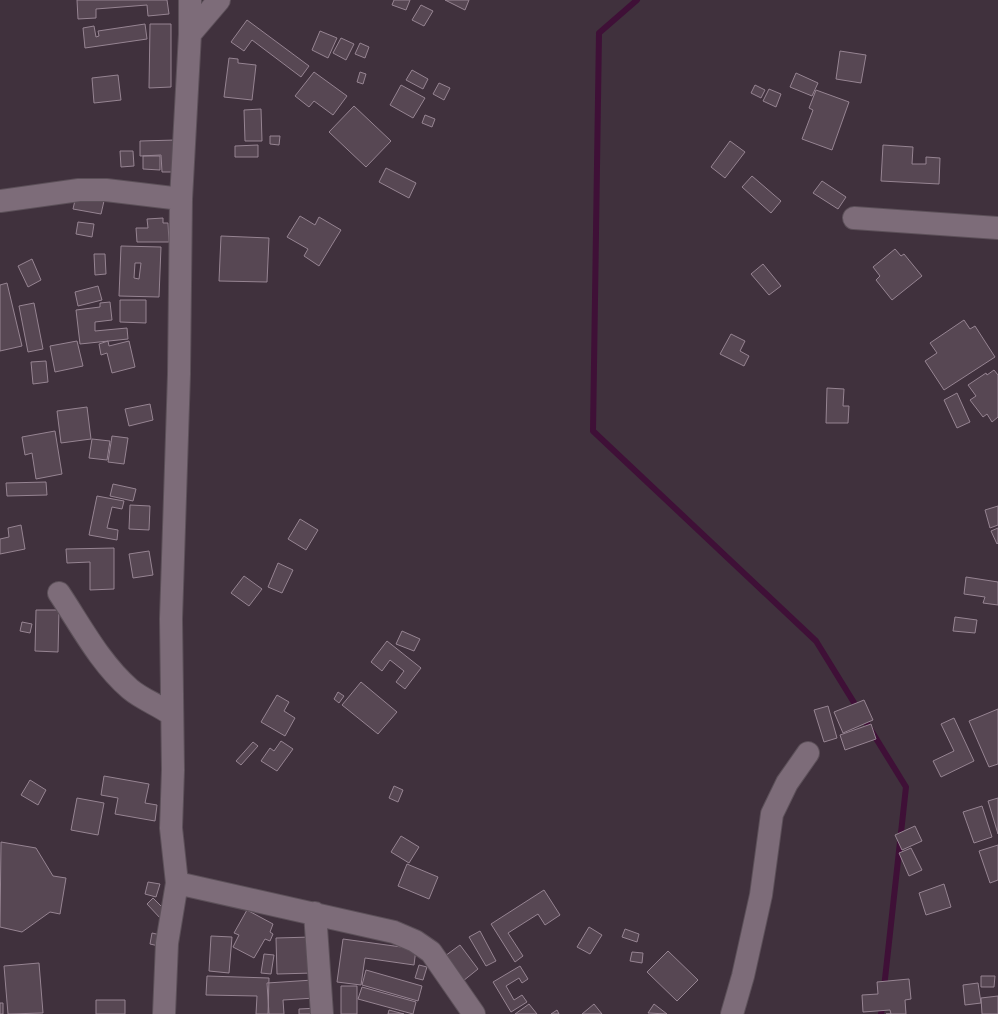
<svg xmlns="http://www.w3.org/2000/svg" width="998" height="1014" viewBox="0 0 998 1014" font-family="'PT Sans',sans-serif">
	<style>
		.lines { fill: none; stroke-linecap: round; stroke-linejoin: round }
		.stream { stroke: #3f1037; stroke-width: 6 }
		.building { fill: #574753; stroke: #968492; fill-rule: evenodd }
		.street-casing { stroke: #5c5059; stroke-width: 24 }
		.street { stroke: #7d6c79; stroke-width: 22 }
	</style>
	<rect width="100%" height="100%" fill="#40313d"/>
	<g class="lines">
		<path class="stream" d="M 637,0 L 599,33 L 593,431 L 816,641 L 906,787 L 884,988
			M 881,1014 L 883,1003"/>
	</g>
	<path class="building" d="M 77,0 L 167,0 L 169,14 L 148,16 L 147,5 L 96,9 L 96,18 L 78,19 Z
		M 394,0 L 410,0 L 406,10 L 392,5 Z
		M 445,0 L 469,0 L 465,10 Z
		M 421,5 L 433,11 L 424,26 L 412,20 Z
		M 247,20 L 309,66 L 301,77 L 252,40 L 244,51 L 231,42 Z
		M 145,24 L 147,39 L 85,48 L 83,28 L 94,26 L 96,37 L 99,36 L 98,31 Z
		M 150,24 L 171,24 L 171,87 L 149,88 Z
		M 320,31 L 337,38 L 328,58 L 312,50 Z
		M 341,38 L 354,44 L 346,60 L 333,53 Z
		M 360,43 L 369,47 L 365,58 L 355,54 Z
		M 840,51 L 866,55 L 861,83 L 836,79 Z
		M 229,58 L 238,59 L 238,63 L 256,65 L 252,100 L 224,97 Z
		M 412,70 L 428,79 L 423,89 L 406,80 Z
		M 314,72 L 347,96 L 333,115 L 314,101 L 309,107 L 295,96 Z
		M 360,72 L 366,74 L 363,84 L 357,82 Z
		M 796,73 L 818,83 L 812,96 L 790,87 Z
		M 118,75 L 121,100 L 94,103 L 92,78 Z
		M 439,83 L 450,88 L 444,100 L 433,94 Z
		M 401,85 L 425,98 L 413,118 L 390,105 Z
		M 755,85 L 765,90 L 761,98 L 751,93 Z
		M 769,89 L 781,94 L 776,107 L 763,101 Z
		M 816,90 L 849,102 L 832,150 L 802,139 L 813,110 L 809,108 Z
		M 354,106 L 391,141 L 366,167 L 329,132 Z
		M 261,109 L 262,141 L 245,141 L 244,110 Z
		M 425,115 L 435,119 L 432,127 L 422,123 Z
		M 270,136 L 280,136 L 279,145 L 270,144 Z
		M 176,140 L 177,172 L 162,172 L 161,155 L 140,156 L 140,141 Z
		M 730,141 L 745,152 L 725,178 L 711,167 Z
		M 258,145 L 258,157 L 235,157 L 235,146 Z
		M 883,145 L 913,147 L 912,164 L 926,164 L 926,157 L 940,158 L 939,184 L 881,181 Z
		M 120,151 L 133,151 L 134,166 L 121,167 Z
		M 143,156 L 160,156 L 160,170 L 143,169 Z
		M 386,168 L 416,183 L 409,198 L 379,182 Z
		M 752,176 L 781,201 L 771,213 L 742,187 Z
		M 822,181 L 846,197 L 838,209 L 813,193 Z
		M 76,196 L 104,201 L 101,214 L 73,209 Z
		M 300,216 L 315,225 L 319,217 L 341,230 L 319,266 L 304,256 L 308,249 L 287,237 Z
		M 163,218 L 163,223 L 168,223 L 169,242 L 137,242 L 136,228 L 148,228 L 147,219 Z
		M 78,222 L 94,224 L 92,237 L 76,234 Z
		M 221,236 L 269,238 L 267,282 L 219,281 Z
		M 121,246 L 161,247 L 159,297 L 119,296 ZM 135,263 L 141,263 L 139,279 L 134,278 Z
		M 895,249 L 901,256 L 904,254 L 922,276 L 892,300 L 876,280 L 880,276 L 873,267 Z
		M 94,254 L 105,254 L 106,274 L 95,275 Z
		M 32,259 L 41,280 L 28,287 L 18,266 Z
		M 763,264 L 781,286 L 769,295 L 751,274 Z
		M 7,283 L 22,346 L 0,351 L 0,285 Z
		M 98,286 L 102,300 L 78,306 L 75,292 Z
		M 120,300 L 146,300 L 146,323 L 120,322 Z
		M 110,302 L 112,320 L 95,322 L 95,331 L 127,328 L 128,339 L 80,344 L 76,310 L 100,307 L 100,303 Z
		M 34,303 L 43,349 L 28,352 L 19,306 Z
		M 964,320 L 970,329 L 975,326 L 995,357 L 944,390 L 925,361 L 937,353 L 930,343 Z
		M 731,334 L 745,341 L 740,351 L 749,356 L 744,366 L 720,354 Z
		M 77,341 L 83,366 L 55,372 L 50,346 Z
		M 108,341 L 109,346 L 129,341 L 135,367 L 112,373 L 107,353 L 101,355 L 99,344 Z
		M 46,361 L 48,382 L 33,384 L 31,362 Z
		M 994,370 L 998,375 L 998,417 L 992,422 L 987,414 L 983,417 L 970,400 L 976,396 L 968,385 L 986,373 L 987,375 Z
		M 827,388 L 844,389 L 843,406 L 849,406 L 848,423 L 826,423 Z
		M 957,393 L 970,422 L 957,428 L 944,400 Z
		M 150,404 L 153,420 L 129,426 L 125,409 Z
		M 87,407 L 91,439 L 61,443 L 57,411 Z
		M 55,431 L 62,474 L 36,479 L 32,453 L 25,455 L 22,437 Z
		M 112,436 L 128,438 L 124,464 L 108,462 Z
		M 92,439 L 110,441 L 107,460 L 89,458 Z
		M 46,482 L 47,495 L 7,496 L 6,483 Z
		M 113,484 L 136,489 L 133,501 L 110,496 Z
		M 97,496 L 124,501 L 122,509 L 112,507 L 107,528 L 118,530 L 117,540 L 89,535 Z
		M 130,505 L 150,506 L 149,530 L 129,529 Z
		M 998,506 L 998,525 L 990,528 L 985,510 Z
		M 300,519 L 318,530 L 306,550 L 288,539 Z
		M 21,525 L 25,549 L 0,554 L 0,539 L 9,537 L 8,528 Z
		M 998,528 L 998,543 L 997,544 L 991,531 Z
		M 114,548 L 114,589 L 90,590 L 90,562 L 67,563 L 66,549 Z
		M 149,551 L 153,575 L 133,578 L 129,554 Z
		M 278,563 L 293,570 L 282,593 L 268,587 Z
		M 244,576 L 262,589 L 249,606 L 231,593 Z
		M 966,577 L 998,582 L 998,605 L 983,603 L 985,597 L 964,594 Z
		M 36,610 L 59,610 L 58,652 L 35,651 Z
		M 955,617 L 977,620 L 975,633 L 953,631 Z
		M 22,622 L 32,624 L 30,633 L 20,631 Z
		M 402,631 L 420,639 L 414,651 L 396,644 Z
		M 387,641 L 421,668 L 405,689 L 396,682 L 404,671 L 390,660 L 382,671 L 371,662 Z
		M 361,682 L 397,712 L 378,734 L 342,705 Z
		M 338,692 L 344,696 L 339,703 L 334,699 Z
		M 277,695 L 289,702 L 284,711 L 295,718 L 285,736 L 261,722 Z
		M 864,700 L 873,720 L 843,733 L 834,712 Z
		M 828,706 L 837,738 L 824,742 L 814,710 Z
		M 998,709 L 998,764 L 989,767 L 969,721 Z
		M 954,718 L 974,761 L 941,777 L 933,761 L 954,751 L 941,724 Z
		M 871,724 L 876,739 L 845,750 L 840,735 Z
		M 281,741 L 293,749 L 277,771 L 261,761 L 270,748 L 274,751 Z
		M 253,742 L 258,746 L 241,765 L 236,761 Z
		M 104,776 L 149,784 L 145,803 L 157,805 L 155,821 L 115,814 L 118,798 L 101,795 Z
		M 30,780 L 46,790 L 38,805 L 21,795 Z
		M 394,786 L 403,790 L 398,802 L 389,798 Z
		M 77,798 L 104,803 L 98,835 L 71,830 Z
		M 998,798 L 998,834 L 988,801 Z
		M 982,806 L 992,837 L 974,843 L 963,812 Z
		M 915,826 L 922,841 L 902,850 L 895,835 Z
		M 401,836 L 419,847 L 409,863 L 391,852 Z
		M 1,842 L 36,848 L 53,876 L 66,878 L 60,914 L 50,912 L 22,932 L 0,927 Z
		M 998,845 L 998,880 L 990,883 L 979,851 Z
		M 911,848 L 922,870 L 909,876 L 899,853 Z
		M 407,864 L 438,877 L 429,899 L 398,886 Z
		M 148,882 L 160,884 L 156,897 L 145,894 Z
		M 944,884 L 951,907 L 926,915 L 919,893 Z
		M 544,890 L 560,915 L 545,925 L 538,914 L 508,933 L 523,956 L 515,962 L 491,924 Z
		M 153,898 L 167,912 L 161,919 L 147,904 Z
		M 247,910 L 273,924 L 270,932 L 273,934 L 270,941 L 265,939 L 254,958 L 233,947 L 239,935 L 234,933 Z
		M 589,927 L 602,935 L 590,954 L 577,947 Z
		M 625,929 L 639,934 L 637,942 L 622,937 Z
		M 480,931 L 496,961 L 486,966 L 469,937 Z
		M 152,933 L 165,936 L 163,947 L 150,944 Z
		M 211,936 L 232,937 L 229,973 L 209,971 Z
		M 312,937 L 313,973 L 277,974 L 276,938 Z
		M 343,939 L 416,949 L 414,965 L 365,958 L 361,985 L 337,982 Z
		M 460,945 L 478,969 L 463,981 L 445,956 Z
		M 668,951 L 698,980 L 677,1001 L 647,972 Z
		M 632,952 L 643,953 L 642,963 L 630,961 Z
		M 264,954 L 274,955 L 271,974 L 261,973 Z
		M 39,963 L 43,1013 L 8,1014 L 4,966 Z
		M 419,965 L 427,967 L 423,980 L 415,978 Z
		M 520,966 L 528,979 L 522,983 L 519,978 L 506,986 L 514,1000 L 522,995 L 527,1002 L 511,1012 L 493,982 Z
		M 366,970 L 422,986 L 418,1001 L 362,985 Z
		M 207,976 L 269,978 L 268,1014 L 256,1014 L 257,996 L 206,995 Z
		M 981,976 L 995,976 L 994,987 L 981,987 Z
		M 909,979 L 911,999 L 905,1000 L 906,1014 L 886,1014 L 891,1014 L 890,1010 L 863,1012 L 862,995 L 878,994 L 877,982 Z
		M 313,980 L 315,998 L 283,1000 L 284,1014 L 269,1014 L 267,983 Z
		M 978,983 L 981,1003 L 965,1005 L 963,985 Z
		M 341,986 L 357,986 L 357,1014 L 341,1014 Z
		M 362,987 L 416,1002 L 413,1014 L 358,999 Z
		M 998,996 L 998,1014 L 982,1014 L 981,998 Z
		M 96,1000 L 125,1000 L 125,1014 L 96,1014 Z
		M 0,1003 L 3,1003 L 3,1014 L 0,1014 Z
		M 529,1004 L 537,1014 L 515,1014 Z
		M 594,1004 L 602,1014 L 582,1014 Z
		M 654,1004 L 667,1014 L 648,1013 Z
		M 319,1008 L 320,1014 L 299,1014 L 299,1009 Z
		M 389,1010 L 404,1014 L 388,1014 Z
		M 557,1010 L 559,1014 L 551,1014 Z"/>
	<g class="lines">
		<defs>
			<path id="street" d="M 190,34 L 219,0
				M 0,201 L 79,190 L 106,190 L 181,199
				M 854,218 L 998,228
				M 59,593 C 81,626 100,663 130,689 C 143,700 159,705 172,715
				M 177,883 L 394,932 L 415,941 L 431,952 L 474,1014
				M 315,913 L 322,1014
				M 164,1014 L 167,943 L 177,883 L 171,828 L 173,770 L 171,619 L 179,374 L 181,199 L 190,34 L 190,0
				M 732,1014 L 743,976 L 761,895 L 772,814 L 787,783 L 808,753"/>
		</defs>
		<use href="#street" class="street-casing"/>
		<use href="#street" class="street"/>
	</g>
</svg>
